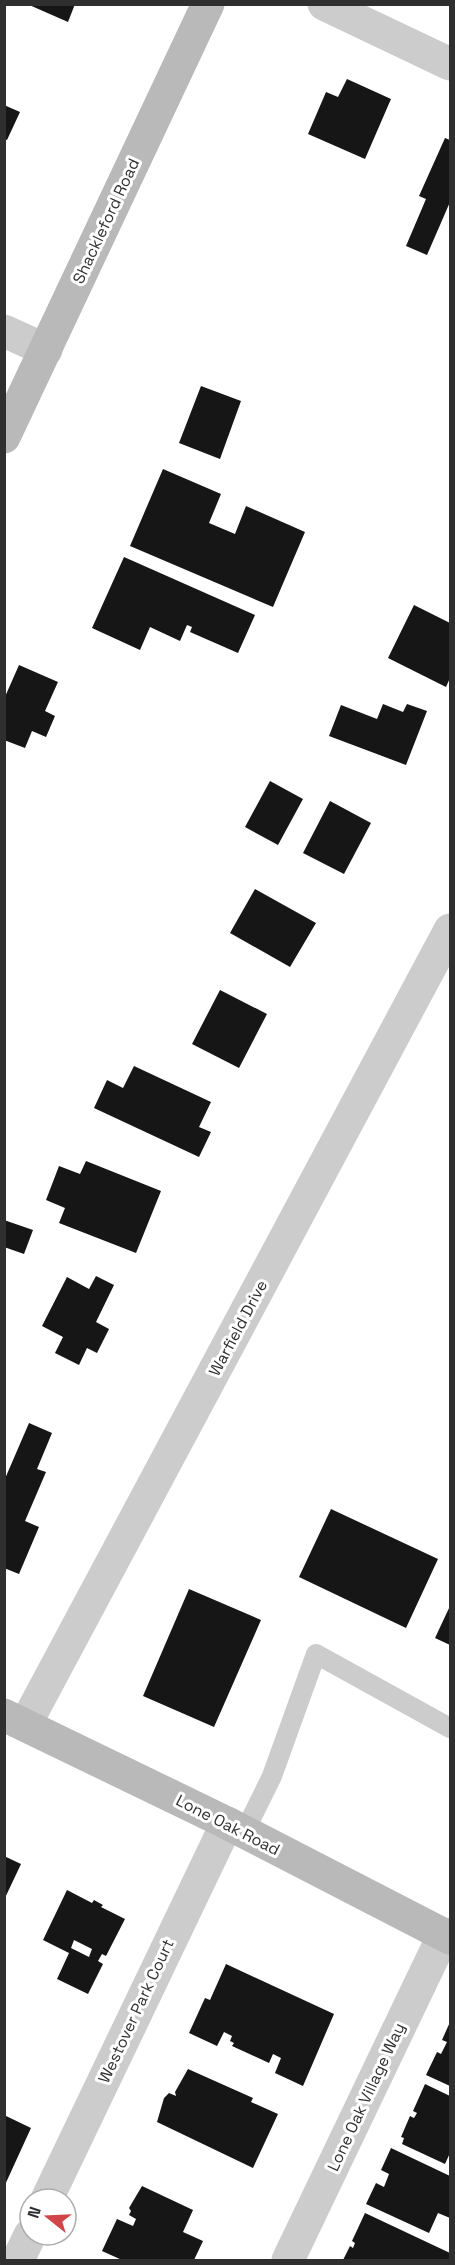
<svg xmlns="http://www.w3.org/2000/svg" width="455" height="2265" viewBox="0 0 455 2265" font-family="'Space Grotesk',sans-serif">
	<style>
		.building { fill: #161616; fill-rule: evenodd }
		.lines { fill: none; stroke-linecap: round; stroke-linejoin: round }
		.lane { stroke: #ccc; stroke-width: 20 }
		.street { stroke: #ccc; stroke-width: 33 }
		.secondary { stroke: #b9b9b9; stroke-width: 33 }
		.labels { text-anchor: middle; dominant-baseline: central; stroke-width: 6; stroke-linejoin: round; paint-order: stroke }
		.street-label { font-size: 16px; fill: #2f2f2f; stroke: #fff }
	</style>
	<rect width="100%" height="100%" fill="#fff"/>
	<path class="building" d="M 27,4 L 75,4 L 68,22 Z
		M 347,79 L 391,99 L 365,159 L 308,134 L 326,92 L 338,97 Z
		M 4,105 L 20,112 L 7,140 L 4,139 Z
		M 445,138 L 450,140 L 450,202 L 427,255 L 406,246 L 426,199 L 419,196 Z
		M 201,386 L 241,401 L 220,459 L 179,443 Z
		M 163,469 L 221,494 L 209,523 L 235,534 L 246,506 L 305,532 L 273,607 L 130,546 Z
		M 124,557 L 255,615 L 238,653 L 190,632 L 192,627 L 187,625 L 180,641 L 150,627 L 140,650 L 92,628 Z
		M 414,605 L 450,623 L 450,678 L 446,687 L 388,658 Z
		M 19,665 L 58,682 L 45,711 L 55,716 L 46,737 L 32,731 L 25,748 L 4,740 L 4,699 Z
		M 383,704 L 403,712 L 407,704 L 427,711 L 406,765 L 329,736 L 341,705 L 377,719 Z
		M 270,781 L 303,799 L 278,845 L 245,827 Z
		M 330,801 L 371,823 L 344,874 L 303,853 Z
		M 255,889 L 316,923 L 290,967 L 230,933 Z
		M 220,990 L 267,1014 L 239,1068 L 192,1044 Z
		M 134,1066 L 211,1102 L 199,1127 L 211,1132 L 199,1157 L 94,1108 L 107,1080 L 123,1088 Z
		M 86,1161 L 161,1191 L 136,1253 L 59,1223 L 65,1208 L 46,1200 L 59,1166 L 80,1174 Z
		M 4,1220 L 33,1230 L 24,1254 L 4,1247 Z
		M 96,1276 L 114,1285 L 96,1322 L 109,1329 L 97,1353 L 87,1348 L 79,1365 L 55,1353 L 63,1337 L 42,1326 L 67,1277 L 89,1289 Z
		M 29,1423 L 52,1433 L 37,1469 L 46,1472 L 25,1521 L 39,1527 L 19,1574 L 4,1568 L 4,1481 Z
		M 331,1509 L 438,1559 L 406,1628 L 299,1577 Z
		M 189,1589 L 261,1620 L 214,1727 L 143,1696 Z
		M 450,1606 L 450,1645 L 435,1638 Z
		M 4,1856 L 21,1864 L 4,1900 Z
		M 67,1890 L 92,1903 L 94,1900 L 103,1905 L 101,1907 L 125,1919 L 106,1956 L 102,1954 L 98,1961 L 103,1964 L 88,1994 L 57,1979 L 69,1953 L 43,1940 ZM 74,1940 L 92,1949 L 89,1957 L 71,1948 Z
		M 226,1964 L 334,2014 L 303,2086 L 275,2073 L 281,2058 L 273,2054 L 269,2063 L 232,2046 L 234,2043 L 230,2041 L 232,2036 L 224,2032 L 217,2046 L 189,2033 L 205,1998 L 210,2000 Z
		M 450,2022 L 450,2086 L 426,2075 L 437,2052 L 441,2054 L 447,2042 L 442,2040 Z
		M 188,2069 L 253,2098 L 251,2102 L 278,2114 L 253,2168 L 157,2122 L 164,2098 L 169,2093 L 176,2096 L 175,2092 Z
		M 425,2084 L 450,2096 L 450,2153 L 445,2164 L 402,2144 L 404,2138 L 401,2137 L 410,2116 L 414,2118 L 417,2113 L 413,2111 Z
		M 4,2115 L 31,2128 L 4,2187 Z
		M 391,2148 L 450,2176 L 450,2218 L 438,2213 L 429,2233 L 366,2204 L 376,2183 L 384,2187 L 389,2174 L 381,2170 Z
		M 142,2186 L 193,2210 L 183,2232 L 203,2241 L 194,2260 L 122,2260 L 102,2251 L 117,2219 L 133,2226 L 136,2219 L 129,2215 L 131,2211 L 129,2208 Z
		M 365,2213 L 450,2253 L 450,2260 L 343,2260 L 350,2246 L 353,2248 L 355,2243 L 352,2241 Z"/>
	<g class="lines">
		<path class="lane" d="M 244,1833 L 272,1776 L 316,1654 L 450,1728"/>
		<path class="street" d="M 324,4 L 450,64
			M 4,331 L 46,350
			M 25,1725 L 450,930
			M 47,2199 L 227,1823
			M 18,2260 L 30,2235
			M 288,2260 L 444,1934"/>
		<path class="secondary" d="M 4,437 L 208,4
			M 4,1715 L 227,1823 L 450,1938"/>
	</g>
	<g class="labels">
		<g class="street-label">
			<text transform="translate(106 221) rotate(-65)">Shackleford Road</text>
			<text transform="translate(238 1328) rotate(-62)">Warfield Drive</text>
			<text transform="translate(228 1825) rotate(27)">Lone Oak Road</text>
			<text transform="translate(136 2011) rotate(-65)">Westover Park Court</text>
			<text transform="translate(366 2097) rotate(-65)">Lone Oak Village Way</text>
		</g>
	</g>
	<rect width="455" height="2265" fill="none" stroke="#2f2f2f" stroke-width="12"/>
	<g transform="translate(48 2217) rotate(288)"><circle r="28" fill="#ffffff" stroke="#acacac" stroke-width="1.5"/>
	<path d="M0-4.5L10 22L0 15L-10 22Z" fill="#d14549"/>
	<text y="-9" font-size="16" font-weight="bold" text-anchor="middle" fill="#2f2f2f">N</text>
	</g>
</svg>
